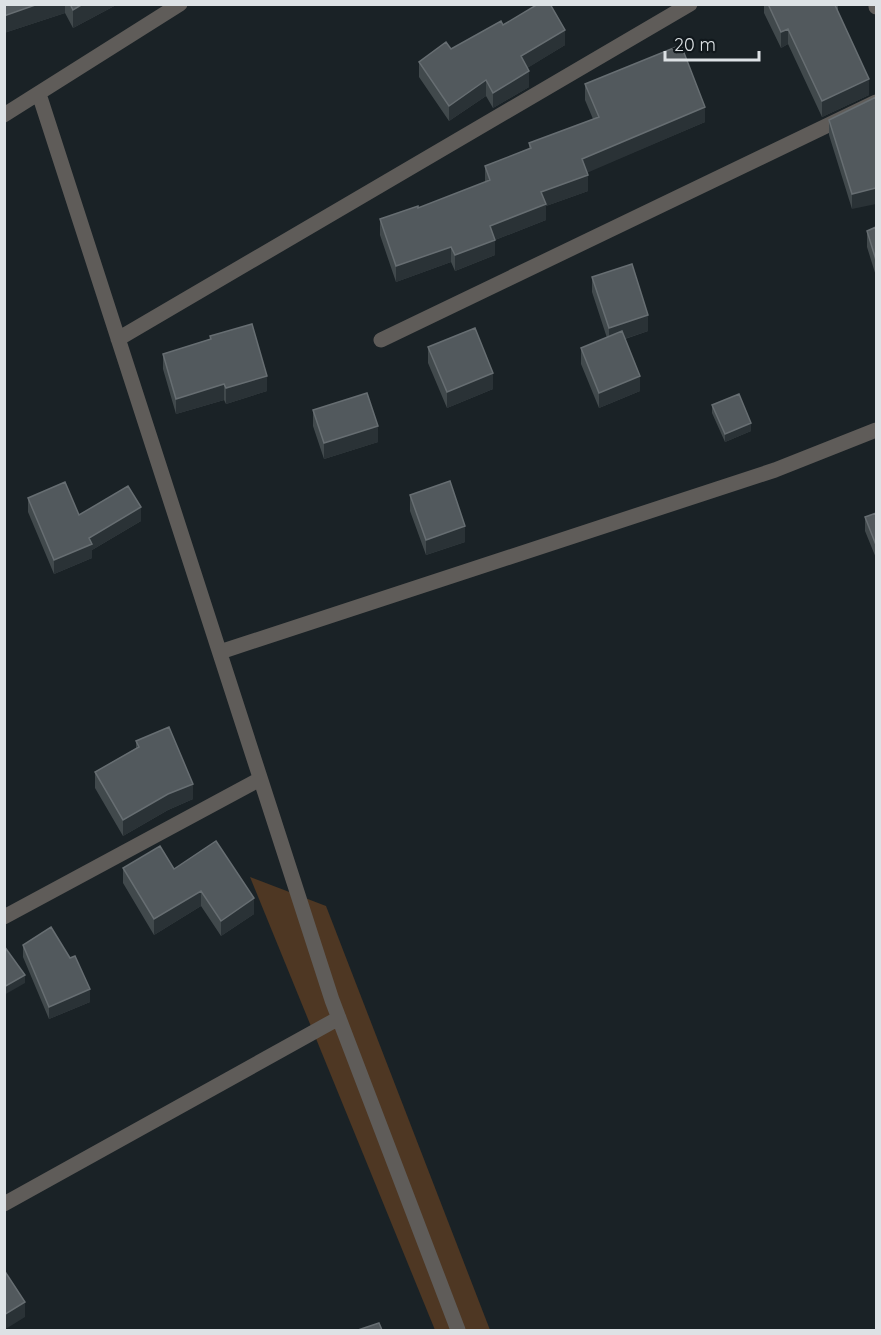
<svg xmlns="http://www.w3.org/2000/svg" width="881" height="1335" viewBox="0 0 881 1335" font-family="Quicksand,sans-serif">
	<style>
		.green { fill: #4e3723 }
		.lines { fill: none; stroke-linecap: round; stroke-linejoin: round }
		.street { stroke: #5f5c59; stroke-width: 15 }
		.wall { fill: #41494c }
		.shaded-wall { fill: #2a3236 }
		.building { fill: #52595d; stroke: #676e72; stroke-width: 1.5 }
	</style>
	<rect width="100%" height="100%" fill="#1a2226"/>
	<path class="green" d="M 250,877 L 326,906 L 490,1330 L 435,1330 Z"/>
	<g class="lines">
		<path class="street" d="M 876,4 L 876,7
			M 39,94 L 332,1000 L 458,1330
			M 4,115 L 180,4
			M 118,339 L 690,4
			M 381,340 L 876,102
			M 220,652 L 775,470 L 876,430
			M 4,917 L 260,779
			M 4,1204 L 339,1018"/>
	</g>
	<path class="wall" d="M 4,4 L 118,4 L 73,28 L 65,13 L 4,33 Z
		M 764,4 L 838,4 L 838,13 L 869,95 L 822,117 L 788,44 L 781,48 L 764,13 Z
		M 503,25 L 565,45 L 527,68 L 529,87 L 493,108 L 486,96 L 449,121 L 419,77 L 419,62 L 451,49 Z
		M 585,84 L 705,122 L 587,172 L 588,191 L 546,206 L 546,220 L 495,240 L 495,255 L 455,271 L 451,262 L 396,282 L 380,235 L 380,219 L 418,208 L 485,182 L 485,166 L 529,149 L 529,143 L 593,119 L 585,100 Z
		M 876,97 L 852,209 L 829,135 L 829,120 Z
		M 876,227 L 876,276 L 867,247 L 867,231 Z
		M 592,277 L 648,331 L 625,339 L 640,391 L 599,408 L 581,364 L 581,348 L 607,338 L 592,292 Z
		M 210,336 L 267,391 L 226,404 L 224,400 L 176,414 L 163,369 L 163,354 L 210,339 Z
		M 428,347 L 493,389 L 447,408 L 428,363 Z
		M 712,405 L 751,431 L 725,442 L 712,413 Z
		M 313,410 L 378,442 L 324,459 L 313,426 Z
		M 410,495 L 465,542 L 426,555 L 410,511 Z
		M 28,498 L 79,515 L 141,521 L 92,550 L 92,558 L 54,574 L 28,512 Z
		M 876,513 L 876,558 L 865,531 L 865,517 Z
		M 136,741 L 193,799 L 168,810 L 123,836 L 95,788 L 95,772 L 136,748 Z
		M 123,868 L 174,869 L 254,914 L 221,936 L 201,906 L 154,935 L 123,883 Z
		M 23,945 L 90,1002 L 49,1019 L 23,957 Z"/>
	<path class="shaded-wall" d="M 38,4 L 65,4 L 65,13 L 4,33 L 4,16 Z
		M 83,4 L 118,4 L 73,28 L 73,10 Z
		M 788,29 L 788,44 L 781,48 L 781,32 Z
		M 565,30 L 565,45 L 521,72 L 521,56 Z
		M 529,71 L 529,87 L 493,108 L 493,93 Z
		M 869,79 L 869,95 L 822,117 L 822,101 Z
		M 486,80 L 486,96 L 449,121 L 449,106 Z
		M 705,107 L 705,122 L 582,175 L 582,159 Z
		M 588,175 L 588,191 L 546,206 L 546,220 L 495,240 L 495,255 L 455,271 L 455,255 L 490,226 L 541,192 Z
		M 876,188 L 876,204 L 852,209 L 852,194 Z
		M 451,247 L 451,262 L 396,282 L 396,266 Z
		M 648,315 L 648,331 L 609,344 L 609,328 Z
		M 493,373 L 493,389 L 447,408 L 447,392 Z
		M 267,376 L 267,391 L 226,404 L 226,388 Z
		M 640,376 L 640,391 L 599,408 L 599,393 Z
		M 224,384 L 224,400 L 176,414 L 176,399 Z
		M 751,423 L 751,431 L 725,442 L 725,434 Z
		M 378,426 L 378,442 L 324,459 L 324,443 Z
		M 141,507 L 141,521 L 92,550 L 92,558 L 54,574 L 54,560 L 89,538 Z
		M 465,526 L 465,542 L 426,555 L 426,540 Z
		M 193,784 L 193,799 L 168,810 L 123,836 L 123,820 L 168,794 Z
		M 201,891 L 201,906 L 154,935 L 154,919 Z
		M 254,898 L 254,914 L 221,936 L 221,921 Z
		M 25,975 L 25,983 L 4,995 L 4,987 Z
		M 90,989 L 90,1002 L 49,1019 L 49,1007 Z
		M 25,1302 L 25,1317 L 4,1330 L 4,1315 Z"/>
	<path class="building" d="M 4,4 L 38,4 L 4,16 Z
		M 70,4 L 83,4 L 73,10 Z
		M 538,4 L 550,4 L 565,30 L 521,56 L 529,71 L 493,93 L 486,80 L 449,106 L 419,62 L 446,42 L 451,49 L 501,21 L 503,25 Z
		M 768,4 L 837,4 L 835,5 L 869,79 L 822,101 L 788,29 L 781,32 Z
		M 681,45 L 705,107 L 582,159 L 588,175 L 541,192 L 546,204 L 490,226 L 495,240 L 455,255 L 451,247 L 396,266 L 380,219 L 418,206 L 418,208 L 490,180 L 485,166 L 531,148 L 529,143 L 599,117 L 585,84 Z
		M 876,97 L 876,188 L 852,194 L 829,120 Z
		M 876,227 L 876,260 L 867,231 Z
		M 632,264 L 648,315 L 609,328 L 592,277 Z
		M 252,324 L 267,376 L 226,388 L 224,384 L 176,399 L 163,354 L 211,339 L 210,336 Z
		M 475,328 L 493,373 L 447,392 L 428,347 Z
		M 622,331 L 640,376 L 599,393 L 581,348 Z
		M 367,393 L 378,426 L 324,443 L 313,410 Z
		M 739,394 L 751,423 L 725,434 L 712,405 Z
		M 450,481 L 465,526 L 426,540 L 410,495 Z
		M 65,482 L 79,515 L 128,486 L 141,507 L 89,538 L 92,544 L 54,560 L 28,498 Z
		M 876,513 L 876,545 L 865,517 Z
		M 169,727 L 193,784 L 168,794 L 123,820 L 95,772 L 139,747 L 136,741 Z
		M 216,841 L 254,898 L 221,921 L 201,891 L 154,919 L 123,868 L 160,846 L 174,869 Z
		M 51,927 L 70,958 L 75,956 L 90,989 L 49,1007 L 23,945 Z
		M 4,946 L 25,975 L 4,987 Z
		M 4,1270 L 25,1302 L 4,1315 Z
		M 379,1323 L 382,1330 L 358,1330 Z"/>
	<rect width="881" height="1335" fill="none" stroke="#dde2e5" stroke-width="12"/>
	<path d="M665 51v9h94v-9" fill="none" stroke="#dde2e5" stroke-width="3"/>
	<text x="674" y="51" font-size="18" fill="#dde2e5" stroke="#11181c" stroke-width="4.5" paint-order="stroke">20 m</text>
</svg>
